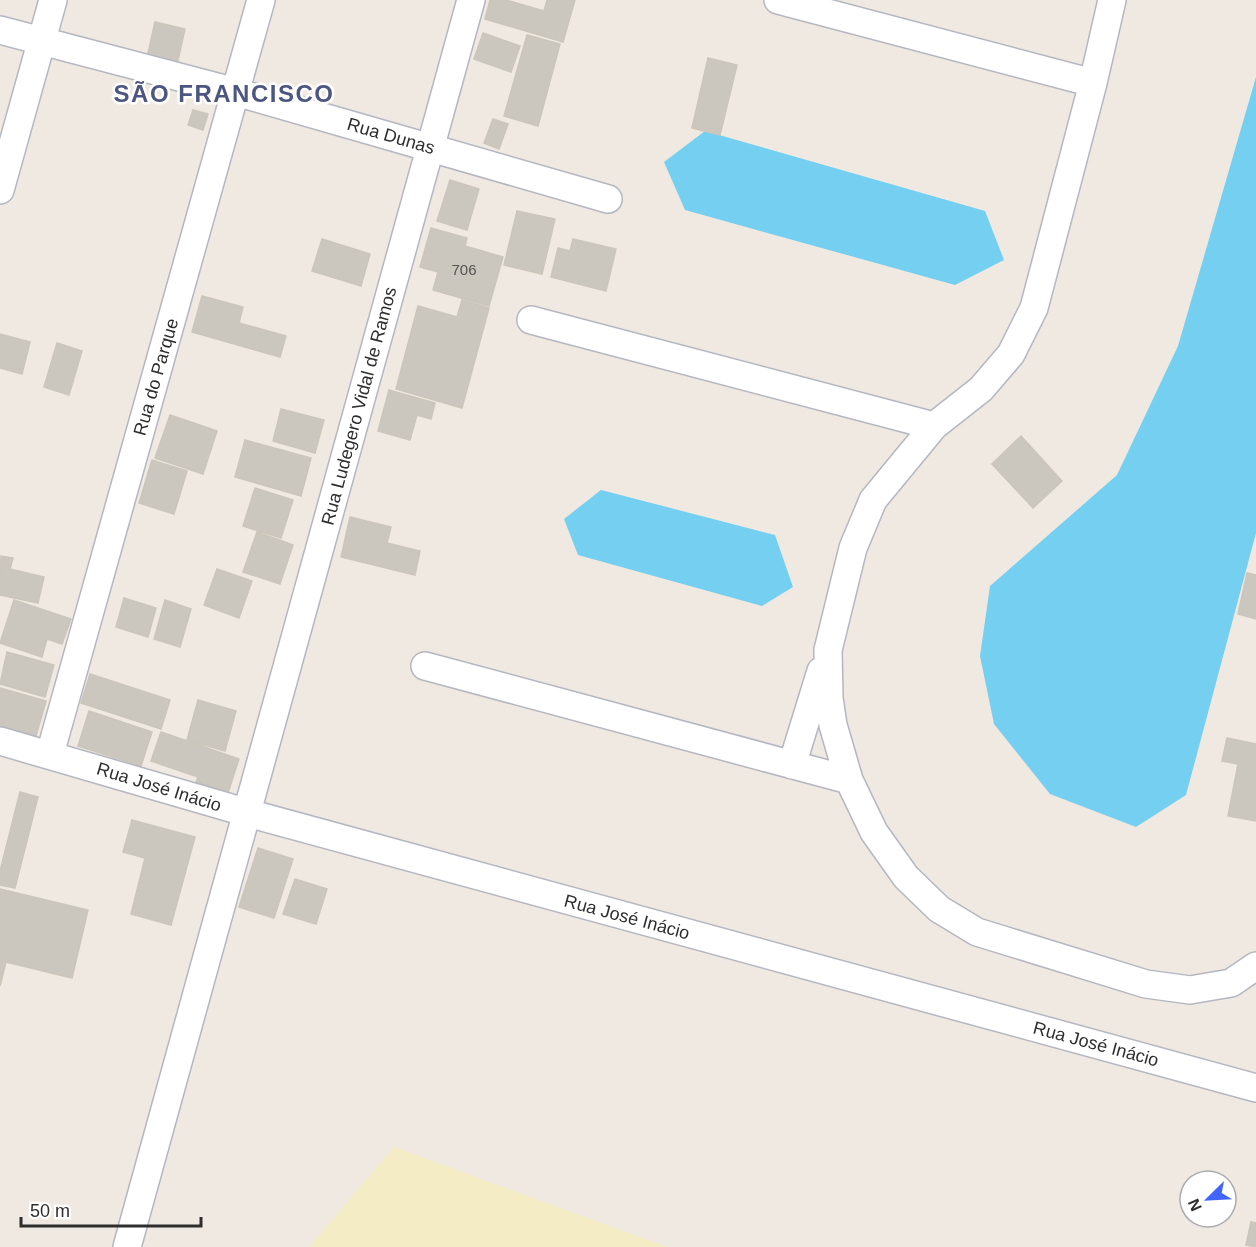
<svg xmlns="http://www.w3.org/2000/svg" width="1256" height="1247" viewBox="0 0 1256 1247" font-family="Arial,sans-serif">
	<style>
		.sand { fill: #f3ecc5 }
		.water { fill: #75cff0 }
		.building { fill: #cbc7bf; stroke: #cbc5ba; stroke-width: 1.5 }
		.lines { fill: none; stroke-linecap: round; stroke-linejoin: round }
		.street-casing { stroke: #b4b7c1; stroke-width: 30 }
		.street { stroke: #fff; stroke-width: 27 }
		.labels { text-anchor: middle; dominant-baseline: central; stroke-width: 5; stroke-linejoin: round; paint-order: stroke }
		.number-label { font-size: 15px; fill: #555452 }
		.street-label { font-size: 18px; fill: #2e2e2e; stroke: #fff }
		.district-label { font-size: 24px; font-weight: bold; letter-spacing: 1.5px; fill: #4d5680; stroke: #fff }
	</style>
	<rect width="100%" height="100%" fill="#efe9e1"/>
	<path class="sand" d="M 394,1147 L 667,1247 L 309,1247 Z"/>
	<path class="water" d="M 1256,77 L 1256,533 L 1186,795 L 1136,827 L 1050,794 L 994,724 L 980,656 L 990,586 L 1117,475 L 1178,346 Z
		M 705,131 L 985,211 L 1004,260 L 955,285 L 685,210 L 664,162 Z
		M 601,490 L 775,535 L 793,587 L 762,606 L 578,555 L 564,519 Z"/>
	<path class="building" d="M 490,0 L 506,0 L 544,11 L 547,0 L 575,0 L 563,42 L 485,19 Z
		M 155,22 L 185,29 L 176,69 L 146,62 Z
		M 483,33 L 520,46 L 511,72 L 474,59 Z
		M 527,35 L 560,44 L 538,126 L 504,116 Z
		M 708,58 L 737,65 L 720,135 L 692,128 Z
		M 193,110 L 208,114 L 203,130 L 188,125 Z
		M 493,119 L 508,124 L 499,149 L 484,143 Z
		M 450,180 L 479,189 L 467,230 L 437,221 Z
		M 517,211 L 555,219 L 542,274 L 504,265 Z
		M 431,228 L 467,238 L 465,246 L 503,257 L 489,306 L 433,290 L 438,272 L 420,267 Z
		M 322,239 L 370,254 L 361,286 L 312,271 Z
		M 573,239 L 616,249 L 606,291 L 551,277 L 558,248 L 570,251 Z
		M 202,296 L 243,307 L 239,323 L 286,336 L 280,357 L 192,332 Z
		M 462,300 L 489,308 L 462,408 L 396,389 L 418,306 L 457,317 Z
		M 0,334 L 30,342 L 22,374 L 0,368 Z
		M 57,343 L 82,351 L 69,395 L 44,387 Z
		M 389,390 L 435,403 L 431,419 L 417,415 L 410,440 L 378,431 Z
		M 281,409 L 324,420 L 315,453 L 273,441 Z
		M 170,415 L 217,431 L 203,474 L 155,458 Z
		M 1021,436 L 1062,481 L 1033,508 L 992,464 Z
		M 245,440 L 311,458 L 301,496 L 235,477 Z
		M 152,460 L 187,471 L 174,514 L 139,503 Z
		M 255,488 L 293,500 L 281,538 L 243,526 Z
		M 350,517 L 391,527 L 387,543 L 420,551 L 415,575 L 341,557 Z
		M 257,532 L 293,545 L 280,584 L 243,572 Z
		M 1,556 L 13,558 L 10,569 L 44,577 L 38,603 L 0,595 Z
		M 217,569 L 252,581 L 239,618 L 204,605 Z
		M 1247,573 L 1256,575 L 1256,619 L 1238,614 Z
		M 124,598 L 156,608 L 148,637 L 116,627 Z
		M 14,600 L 71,619 L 62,644 L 47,639 L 42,657 L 0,643 Z
		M 165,600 L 191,609 L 180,647 L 154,639 Z
		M 7,652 L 54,665 L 45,697 L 0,684 Z
		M 90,674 L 170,700 L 161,729 L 81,703 Z
		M 0,688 L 46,701 L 36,736 L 0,726 Z
		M 198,700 L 236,711 L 225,751 L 187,740 Z
		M 89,711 L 152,732 L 141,766 L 78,746 Z
		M 161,732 L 239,759 L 228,793 L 196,782 L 198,777 L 151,761 Z
		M 1227,738 L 1256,744 L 1256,821 L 1228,816 L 1238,764 L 1222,761 Z
		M 20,792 L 38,797 L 15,888 L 0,885 L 0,871 Z
		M 132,820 L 195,837 L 171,925 L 131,914 L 145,858 L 123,852 Z
		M 258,848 L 293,859 L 274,918 L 239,907 Z
		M 295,879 L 327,889 L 316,924 L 283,914 Z
		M 0,889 L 88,910 L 72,978 L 6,962 L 0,986 Z
		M 1251,1222 L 1256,1223 L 1256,1247 L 1246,1245 Z"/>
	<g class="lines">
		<defs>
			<path id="street" d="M 778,0 L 1093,83
				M 1112,0 L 1093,83 L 1034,308 L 1011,354 L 981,389 L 934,426 L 873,500 L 853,548 L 828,650 L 829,698 L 833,725 L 849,780 L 874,832 L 906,877 L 939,909 L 977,932 L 1146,984 L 1190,990 L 1231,983 L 1256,966
				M 0,30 L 236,92 L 608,199
				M 0,190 L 53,0
				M 531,320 L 934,426
				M 425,666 L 849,780
				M 0,741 L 248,813 L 1256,1088
				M 50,754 L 261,0
				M 792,765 L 821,671
				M 127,1247 L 471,0"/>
		</defs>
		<use href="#street" class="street-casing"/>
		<use href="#street" class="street"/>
	</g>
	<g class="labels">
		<g class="number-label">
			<text x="464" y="269">706</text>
		</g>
		<g class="street-label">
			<text transform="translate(391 136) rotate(16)">Rua Dunas</text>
			<text transform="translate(156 377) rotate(-74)">Rua do Parque</text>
			<text transform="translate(359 406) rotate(-75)">Rua Ludegero Vidal de Ramos</text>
			<text transform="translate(159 787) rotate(17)">Rua José Inácio</text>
			<text transform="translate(627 917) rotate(15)">Rua José Inácio</text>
			<text transform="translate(1096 1044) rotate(15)">Rua José Inácio</text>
		</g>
		<g class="district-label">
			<text x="224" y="93">SÃO FRANCISCO</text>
		</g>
	</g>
	<g transform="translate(1208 1199) rotate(246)"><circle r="28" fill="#ffffff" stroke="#ababab" stroke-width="1.5"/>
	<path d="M0-4.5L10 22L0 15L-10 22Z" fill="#4264fb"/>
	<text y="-9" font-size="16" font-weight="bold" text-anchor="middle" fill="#2e2e2e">N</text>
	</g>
	<path d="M21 1217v9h180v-9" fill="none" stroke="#2e2e2e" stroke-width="3"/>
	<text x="30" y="1217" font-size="18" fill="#2e2e2e" stroke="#ffffff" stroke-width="4.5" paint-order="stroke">50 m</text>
</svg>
